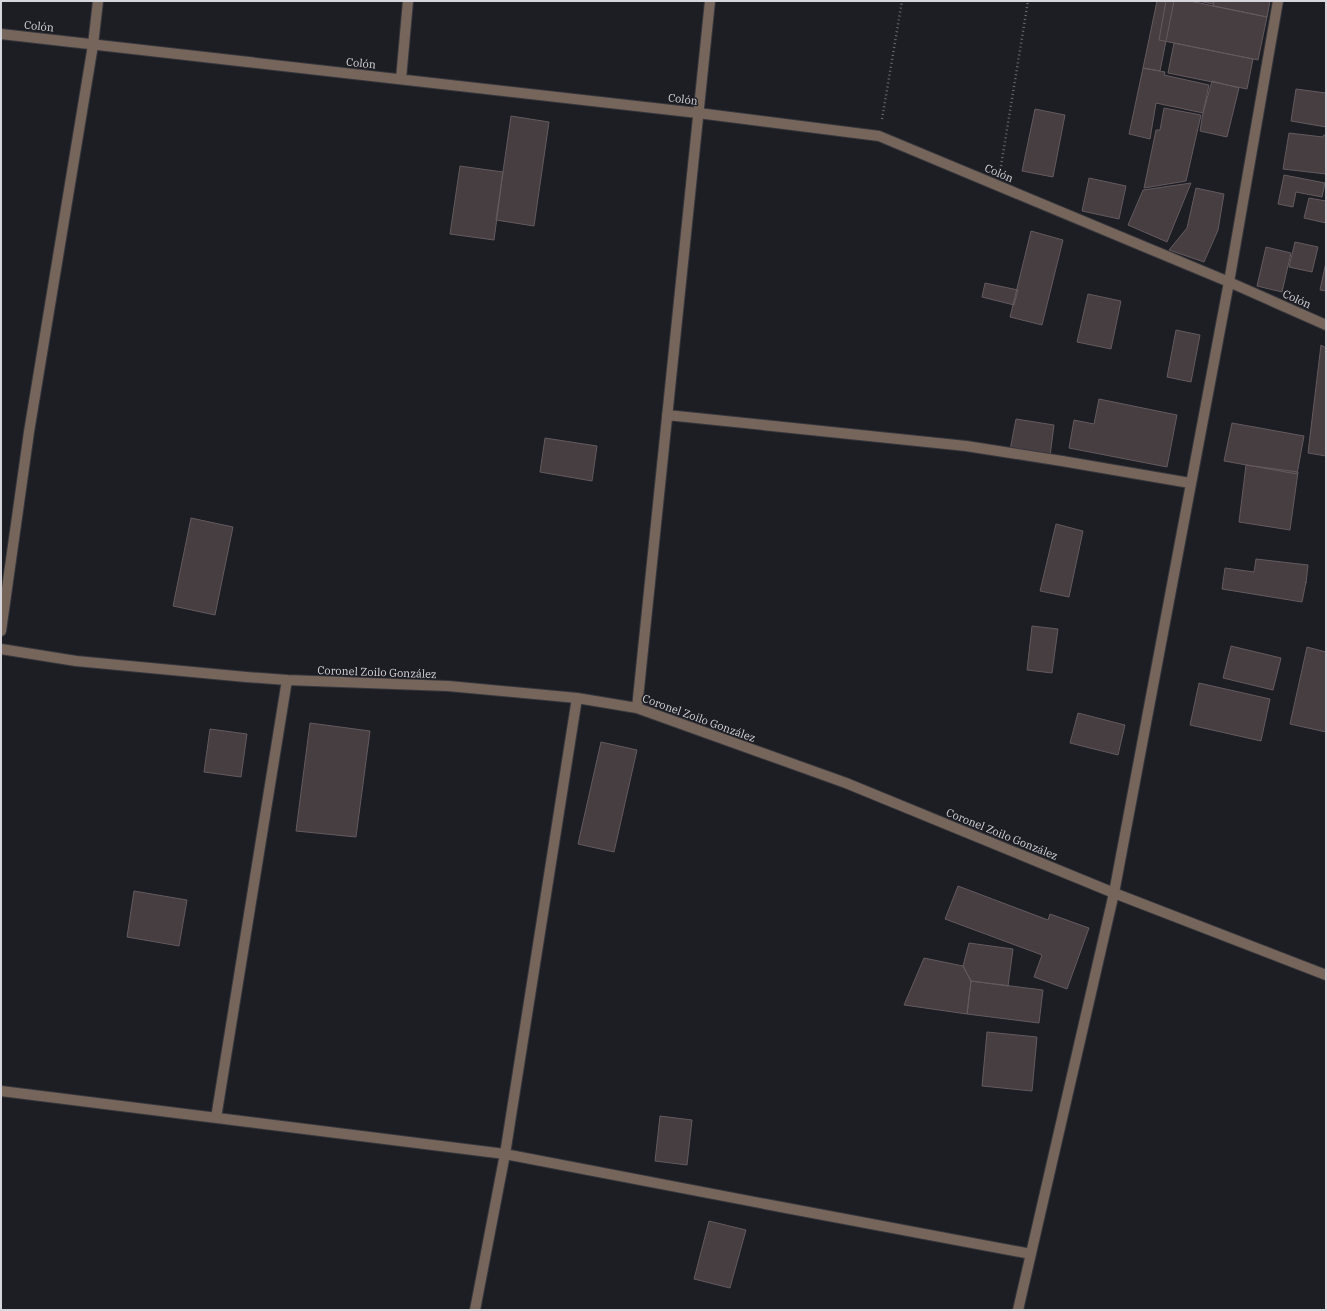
<svg xmlns="http://www.w3.org/2000/svg" width="1327" height="1311" viewBox="0 0 1327 1311" font-family="'IBM Plex Serif',serif">
	<style>
		.building { fill: #473e42; stroke: #635a5e }
		.lines { fill: none; stroke-linecap: round; stroke-linejoin: round }
		.minor-casing { stroke: #37373e; stroke-width: 12 }
		.path { stroke: #6a6a70; stroke-width: 2.5; stroke-dasharray: 1 3; stroke-linecap: butt }
		.minor { stroke: #76655a; stroke-width: 10 }
		.labels { text-anchor: middle; dominant-baseline: central; stroke-width: 3; stroke-linejoin: round; paint-order: stroke }
		.street-label { font-size: 11px; fill: #d7d6dc; stroke: #1d1d24 }
	</style>
	<rect width="100%" height="100%" fill="#1d1d24"/>
	<path class="building" d="M 1157,1 L 1174,1 L 1160,71 L 1143,68 Z
		M 1166,1 L 1190,1 L 1267,17 L 1258,60 L 1159,40 Z
		M 1198,1 L 1214,1 L 1213,4 Z
		M 1214,1 L 1270,1 L 1267,17 L 1213,6 Z
		M 1174,43 L 1253,59 L 1247,89 L 1168,73 Z
		M 1143,68 L 1165,72 L 1164,75 L 1209,85 L 1203,113 L 1156,103 L 1150,139 L 1129,134 Z
		M 1212,81 L 1239,88 L 1227,137 L 1200,131 L 1203,113 Z
		M 1296,89 L 1326,93 L 1326,127 L 1291,121 Z
		M 1164,108 L 1201,115 L 1186,181 L 1144,188 L 1156,130 L 1160,130 Z
		M 1035,109 L 1065,115 L 1053,177 L 1022,171 Z
		M 511,116 L 549,122 L 534,226 L 496,220 Z
		M 1289,133 L 1323,137 L 1323,136 L 1326,134 L 1326,174 L 1283,169 Z
		M 460,166 L 503,172 L 494,240 L 450,234 Z
		M 1284,175 L 1325,183 L 1322,197 L 1296,192 L 1293,207 L 1278,204 Z
		M 1089,178 L 1126,186 L 1119,219 L 1082,211 Z
		M 1191,183 L 1167,242 L 1128,225 L 1143,190 Z
		M 1196,188 L 1224,194 L 1218,230 L 1204,262 L 1169,250 L 1187,228 Z
		M 1309,198 L 1326,201 L 1326,223 L 1304,218 Z
		M 1031,231 L 1063,240 L 1042,325 L 1010,317 Z
		M 1295,242 L 1318,247 L 1312,272 L 1289,267 Z
		M 1266,247 L 1291,253 L 1282,292 L 1257,286 Z
		M 1326,262 L 1326,291 L 1320,290 Z
		M 985,283 L 1018,290 L 1014,305 L 982,297 Z
		M 1088,294 L 1121,301 L 1111,349 L 1077,342 Z
		M 1176,330 L 1200,335 L 1191,382 L 1167,377 Z
		M 1321,345 L 1326,348 L 1326,456 L 1308,453 Z
		M 1099,399 L 1177,415 L 1167,467 L 1069,448 L 1074,420 L 1094,424 Z
		M 1016,419 L 1054,425 L 1050,456 L 1010,450 Z
		M 1232,423 L 1304,436 L 1297,474 L 1224,461 Z
		M 545,438 L 597,446 L 592,481 L 540,472 Z
		M 1246,465 L 1298,472 L 1290,530 L 1239,522 Z
		M 191,518 L 233,527 L 215,615 L 173,606 Z
		M 1056,524 L 1083,531 L 1069,597 L 1040,591 Z
		M 1256,559 L 1308,565 L 1306,583 L 1306,582 L 1302,602 L 1222,589 L 1225,568 L 1254,572 Z
		M 1032,626 L 1058,629 L 1052,673 L 1027,670 Z
		M 1231,646 L 1281,658 L 1273,690 L 1223,678 Z
		M 1307,647 L 1326,652 L 1326,732 L 1290,724 Z
		M 1199,683 L 1270,699 L 1261,741 L 1190,725 Z
		M 1078,713 L 1125,725 L 1118,755 L 1070,743 Z
		M 310,723 L 370,731 L 356,837 L 296,831 Z
		M 210,729 L 247,734 L 241,777 L 204,772 Z
		M 601,742 L 637,750 L 614,852 L 578,844 Z
		M 958,886 L 1048,920 L 1050,914 L 1089,928 L 1067,989 L 1034,977 L 1042,955 L 945,919 Z
		M 134,891 L 187,900 L 179,946 L 127,937 Z
		M 969,943 L 1013,949 L 1008,986 L 971,981 L 963,966 Z
		M 924,958 L 963,966 L 971,981 L 967,1014 L 904,1005 Z
		M 971,981 L 1043,990 L 1039,1023 L 967,1014 Z
		M 987,1032 L 1037,1037 L 1032,1091 L 982,1086 Z
		M 660,1116 L 692,1120 L 687,1165 L 655,1161 Z
		M 709,1221 L 746,1230 L 730,1288 L 694,1279 Z"/>
	<g class="lines">
		<defs>
			<path id="minor" d="M 1,34 L 698,113 L 879,136 L 1229,282 L 1326,325
				M 401,79 L 408,1
				M 667,415 L 966,446 L 1062,461 L 1190,483
				M 1,631 L 29,432 L 93,45 L 98,1
				M 1,649 L 76,661 L 246,677 L 287,680 L 448,686 L 577,698 L 637,708 L 846,783 L 1114,893 L 1326,975
				M 637,708 L 710,1
				M 1,1091 L 505,1154 L 781,1207 L 1031,1254
				M 216,1118 L 287,680
				M 475,1310 L 505,1154 L 577,698
				M 1018,1310 L 1114,893 L 1229,282 L 1278,1"/>
		</defs>
		<use href="#minor" class="minor-casing"/>
		<path class="path" d="M 882,119 L 902,1
			M 1001,166 L 1028,1"/>
		<use href="#minor" class="minor"/>
	</g>
	<g class="labels">
		<g class="street-label">
			<text transform="translate(39 26) rotate(6)">Colón</text>
			<text transform="translate(361 63) rotate(6)">Colón</text>
			<text transform="translate(683 99) rotate(7)">Colón</text>
			<text transform="translate(999 173) rotate(23)">Colón</text>
			<text transform="translate(1297 299) rotate(24)">Colón</text>
			<text transform="translate(377 672) rotate(2)">Coronel Zoilo González</text>
			<text transform="translate(699 718) rotate(20)">Coronel Zoilo González</text>
			<text transform="translate(1002 834) rotate(22)">Coronel Zoilo González</text>
		</g>
	</g>
	<rect width="1327" height="1311" fill="none" stroke="#d7d6dc" stroke-width="4"/>
</svg>
